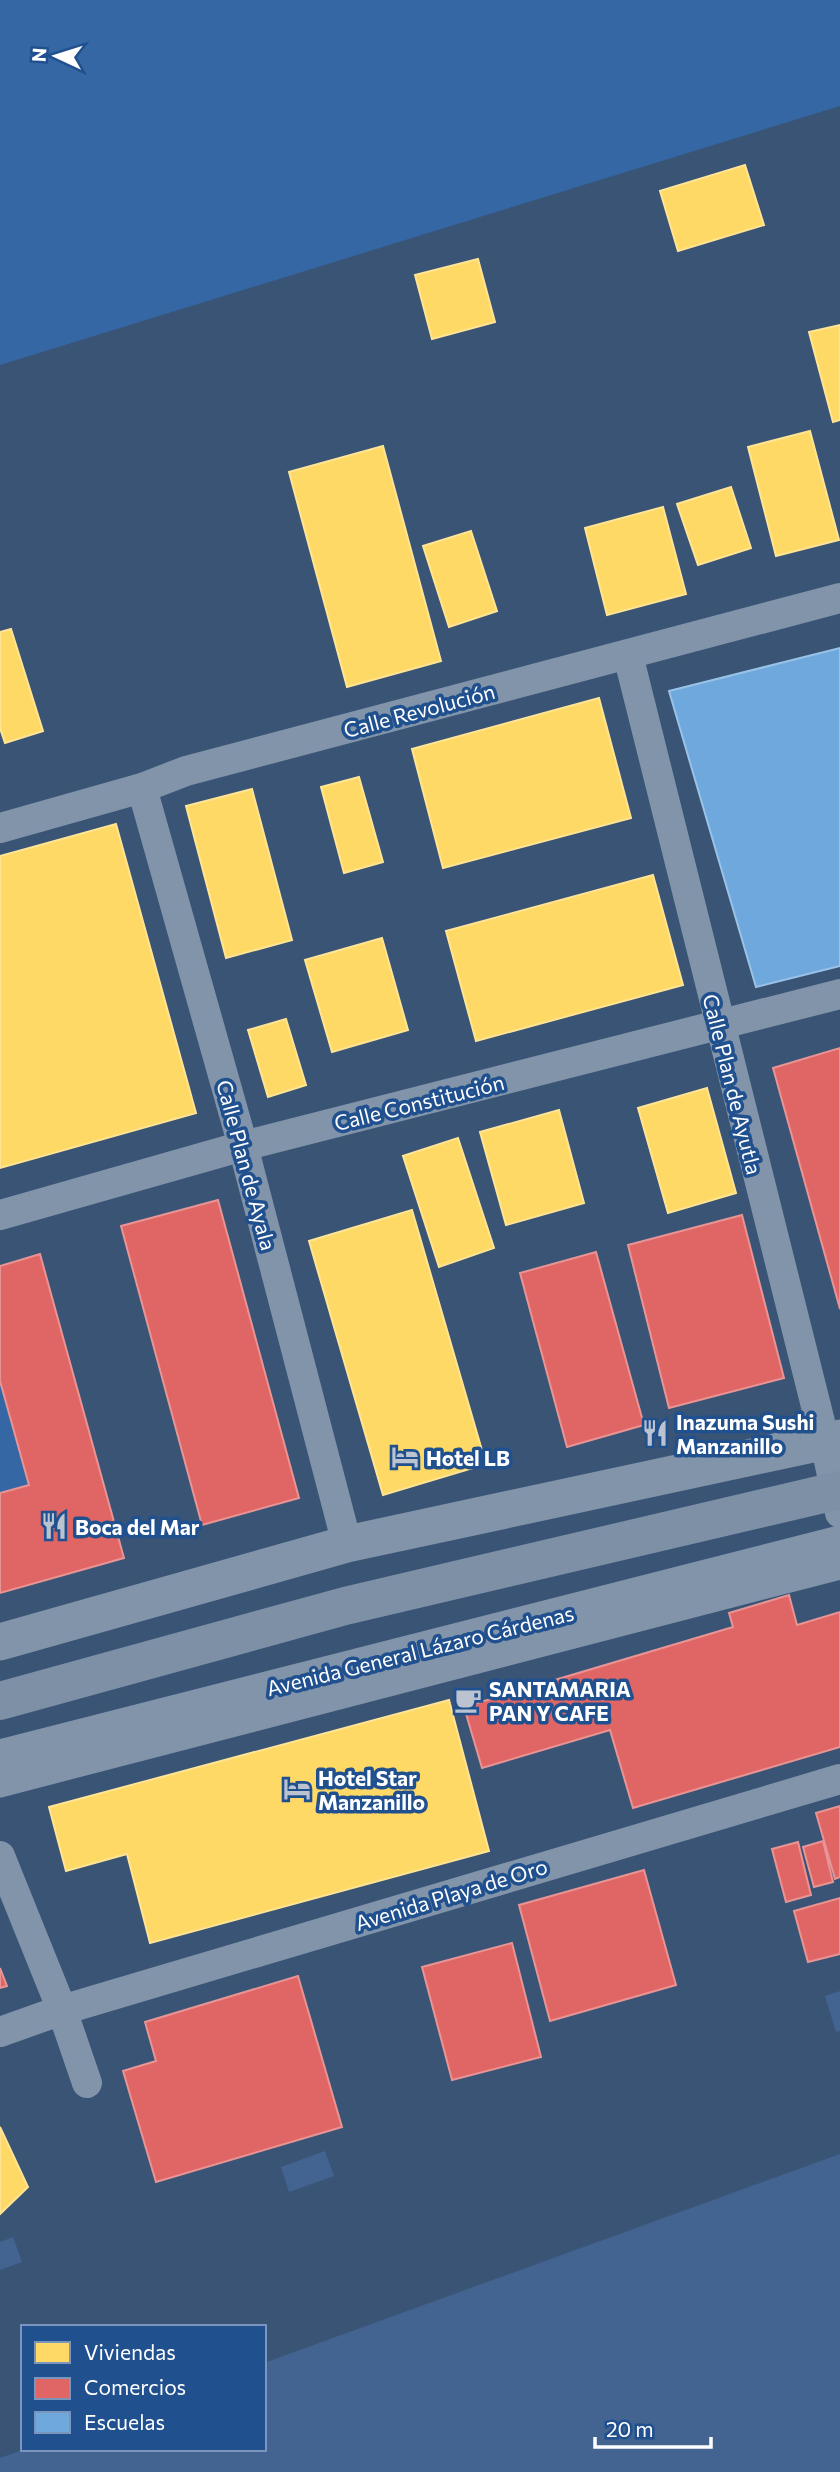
<svg xmlns="http://www.w3.org/2000/svg" width="840" height="2472" viewBox="0 0 840 2472" font-family="Commissioner,sans-serif">
	<style>
		.green { fill: #3567a5 }
		.water { fill: #436490 }
		.homes { fill: #ffd966; stroke: #ffe494; stroke-width: 2 }
		.shops { fill: #e06666; stroke: #e99494; stroke-width: 2 }
		.schools { fill: #6fa8dc; stroke: #9ac2e6; stroke-width: 2 }
		.lines { fill: none; stroke-linecap: round; stroke-linejoin: round }
		.pedestrian { stroke: #8194a9; stroke-width: 23 }
		.minor { stroke: #8194a9; stroke-width: 30 }
		.tertiary { stroke: #8194a9; stroke-width: 37 }
		.secondary { stroke: #7d90a6; stroke-width: 38 }
		.labels { text-anchor: middle; dominant-baseline: central; stroke-width: 7; stroke-linejoin: round; paint-order: stroke }
		.street-label { font-size: 21px; fill: #fff; stroke: #21508f }
		.poi-label { font-size: 21px; font-weight: bold; fill: #fff; stroke: #21508f; text-anchor: start }
	</style>
	<rect width="100%" height="100%" fill="#3a5476"/>
	<path class="green" d="M 0,0 L 840,0 L 840,106 L 0,365 Z
		M 0,1381 L 29,1485 L 0,1493 Z"/>
	<path class="water" d="M 840,1991 L 840,2031 L 836,2032 L 825,1996 Z
		M 325,2151 L 334,2176 L 289,2192 L 281,2167 Z
		M 840,2154 L 840,2472 L 0,2472 L 0,2458 L 25,2449 L 264,2449 L 264,2363 Z
		M 13,2237 L 22,2262 L 0,2270 L 0,2242 Z"/>
	<path class="homes" d="M 745,165 L 764,225 L 678,251 L 660,191 Z
		M 478,259 L 495,322 L 432,339 L 415,275 Z
		M 840,325 L 840,420 L 833,422 L 809,332 Z
		M 810,431 L 839,540 L 776,556 L 748,447 Z
		M 383,446 L 441,661 L 347,687 L 289,472 Z
		M 731,487 L 751,548 L 698,565 L 677,504 Z
		M 663,507 L 686,594 L 607,615 L 585,528 Z
		M 471,531 L 497,611 L 449,627 L 423,546 Z
		M 11,629 L 43,731 L 5,743 L 0,728 L 0,632 Z
		M 599,698 L 631,818 L 443,868 L 412,749 Z
		M 359,777 L 383,862 L 344,873 L 321,787 Z
		M 252,789 L 292,940 L 226,958 L 186,806 Z
		M 116,824 L 196,1113 L 0,1168 L 0,856 Z
		M 653,875 L 683,985 L 476,1041 L 446,931 Z
		M 382,938 L 408,1030 L 332,1052 L 305,960 Z
		M 286,1019 L 306,1085 L 268,1097 L 248,1030 Z
		M 707,1088 L 736,1193 L 668,1213 L 638,1108 Z
		M 559,1110 L 584,1203 L 506,1225 L 480,1132 Z
		M 458,1138 L 494,1248 L 439,1267 L 403,1156 Z
		M 412,1210 L 486,1464 L 383,1495 L 309,1241 Z
		M 449,1700 L 489,1851 L 150,1943 L 127,1854 L 66,1871 L 49,1807 Z
		M 0,2127 L 28,2187 L 0,2214 Z"/>
	<path class="shops" d="M 840,1048 L 840,1309 L 773,1068 Z
		M 218,1200 L 299,1498 L 202,1525 L 121,1226 Z
		M 742,1215 L 784,1378 L 669,1408 L 628,1245 Z
		M 596,1252 L 644,1425 L 567,1447 L 520,1273 Z
		M 40,1254 L 124,1558 L 0,1593 L 0,1493 L 29,1485 L 0,1381 L 0,1266 Z
		M 789,1595 L 797,1625 L 840,1612 L 840,1747 L 633,1808 L 610,1730 L 482,1768 L 464,1707 L 733,1627 L 729,1613 Z
		M 840,1806 L 840,1877 L 835,1879 L 816,1813 Z
		M 823,1841 L 833,1882 L 814,1887 L 803,1847 Z
		M 798,1842 L 811,1895 L 786,1902 L 772,1849 Z
		M 644,1870 L 676,1985 L 550,2021 L 519,1905 Z
		M 840,1898 L 840,1954 L 808,1962 L 794,1911 Z
		M 512,1943 L 541,2057 L 452,2080 L 422,1967 Z
		M 0,1968 L 7,1986 L 0,1988 Z
		M 298,1976 L 342,2127 L 156,2182 L 123,2071 L 156,2061 L 145,2022 Z"/>
	<path class="schools" d="M 840,648 L 840,966 L 756,987 L 669,691 Z"/>
	<g class="lines">
		<path class="pedestrian" d="M 0,1786 L 840,1568"/>
		<path class="minor" d="M 628,655 L 825,1442 L 840,1513
			M 142,788 L 243,1146 L 347,1544
			M 0,828 L 142,788 L 186,771 L 840,598
			M 0,1215 L 243,1146 L 840,994
			M 0,1856 L 62,2010 L 87,2083
			M 0,2032 L 62,2010 L 840,1779"/>
		<path class="tertiary" d="M 0,1642 L 347,1544 L 840,1438
			M 0,1758 L 840,1544"/>
		<path class="secondary" d="M 0,1701 L 345,1606 L 840,1490"/>
	</g>
	<defs>
		<symbol id="restaurant-bare" viewBox="-9 -9 18 18"><path d="M-5-6h1v4h1v-4h1v4h1v-4h1v5L-1.5 .5V6h-2V.5L-5-1ZM5-6V6H3V1.5H1.5Q1.5-4 5-6Z" fill="#bac3cf" stroke="#21508f" stroke-width="2.5" paint-order="stroke"/></symbol>
		<symbol id="hotel-bare" viewBox="-9 -9 18 18"><path d="M-6-4.5h1.5V1H6V5H4.5V3h-9V5H-6ZM-4 0a1.8 1.8 0 1 1 3.6 0ZM.5 0V-2.5h3Q6-2.5 6 0Z" fill="#bac3cf" stroke="#21508f" stroke-width="2.5" paint-order="stroke"/></symbol>
		<symbol id="cafe-bare" viewBox="-9 -9 18 18"><path d="M-5.5-4.5H6V0H3Q3 3.5 0 3.5H-2.5Q-5.5 3.5-5.5 0ZM3-3.2v2h1.7v-2ZM-6 4.5H4V6H-6Z" fill="#bac3cf" stroke="#21508f" stroke-width="2.5" paint-order="stroke"/></symbol>
	</defs>
	<g fill-rule="evenodd">
		<use href="#restaurant-bare" x="636" y="1414" width="38" height="38"/>
		<use href="#hotel-bare" x="386" y="1438" width="38" height="38"/>
		<use href="#restaurant-bare" x="35" y="1507" width="38" height="38"/>
		<use href="#cafe-bare" x="449" y="1681" width="38" height="38"/>
		<use href="#hotel-bare" x="278" y="1770" width="38" height="38"/>
	</g>
	<g class="labels">
		<g class="street-label">
			<text transform="translate(419 710) rotate(-15)">Calle Revolución</text>
			<text transform="translate(733 1084) rotate(76)">Calle Plan de Ayutla</text>
			<text transform="translate(419 1102) rotate(-14)">Calle Constitución</text>
			<text transform="translate(247 1165) rotate(75)">Calle Plan de Ayala</text>
			<text transform="translate(420 1650) rotate(-14)">Avenida General Lázaro Cárdenas</text>
			<text transform="translate(451 1894) rotate(-17)">Avenida Playa de Oro</text>
		</g>
		<g class="poi-label">
			<text x="676" y="1421">Inazuma Sushi<tspan x="676" dy="24">Manzanillo</tspan></text>
			<text x="426" y="1457">Hotel LB</text>
			<text x="75" y="1526">Boca del Mar</text>
			<text x="489" y="1688">SANTAMARIA<tspan x="489" dy="24">PAN Y CAFE</tspan></text>
			<text x="318" y="1777">Hotel Star<tspan x="318" dy="24">Manzanillo</tspan></text>
		</g>
	</g>
	<rect x="21" y="2325" width="245" height="126" fill="#21508f" stroke="#7a96bc" stroke-width="2"/>
	<rect x="35" y="2342" width="35" height="21" fill="#ffd966" stroke="#7a96bc" stroke-width="2"/>
	<text x="84" y="2360" font-size="21" fill="#ffffff">Viviendas</text>
	<rect x="35" y="2378" width="35" height="21" fill="#e06666" stroke="#7a96bc" stroke-width="2"/>
	<text x="84" y="2395" font-size="21" fill="#ffffff">Comercios</text>
	<rect x="35" y="2412" width="35" height="21" fill="#6fa8dc" stroke="#7a96bc" stroke-width="2"/>
	<text x="84" y="2430" font-size="21" fill="#ffffff">Escuelas</text>
	<g transform="translate(56 56) rotate(274)" stroke="#21508f" stroke-width="5" paint-order="stroke">
	<path d="M0-5L12 26L0 18L-12 26Z" fill="#ffffff"/>
	<text y="-10" font-size="19" font-weight="bold" text-anchor="middle" fill="#ffffff">N</text>
	</g>
	<path d="M595 2437v10h116v-10" fill="none" stroke="#ffffff" stroke-width="3.5"/>
	<text x="606" y="2437" font-size="21" fill="#ffffff" stroke="#21508f" stroke-width="5" paint-order="stroke">20 m</text>
</svg>
